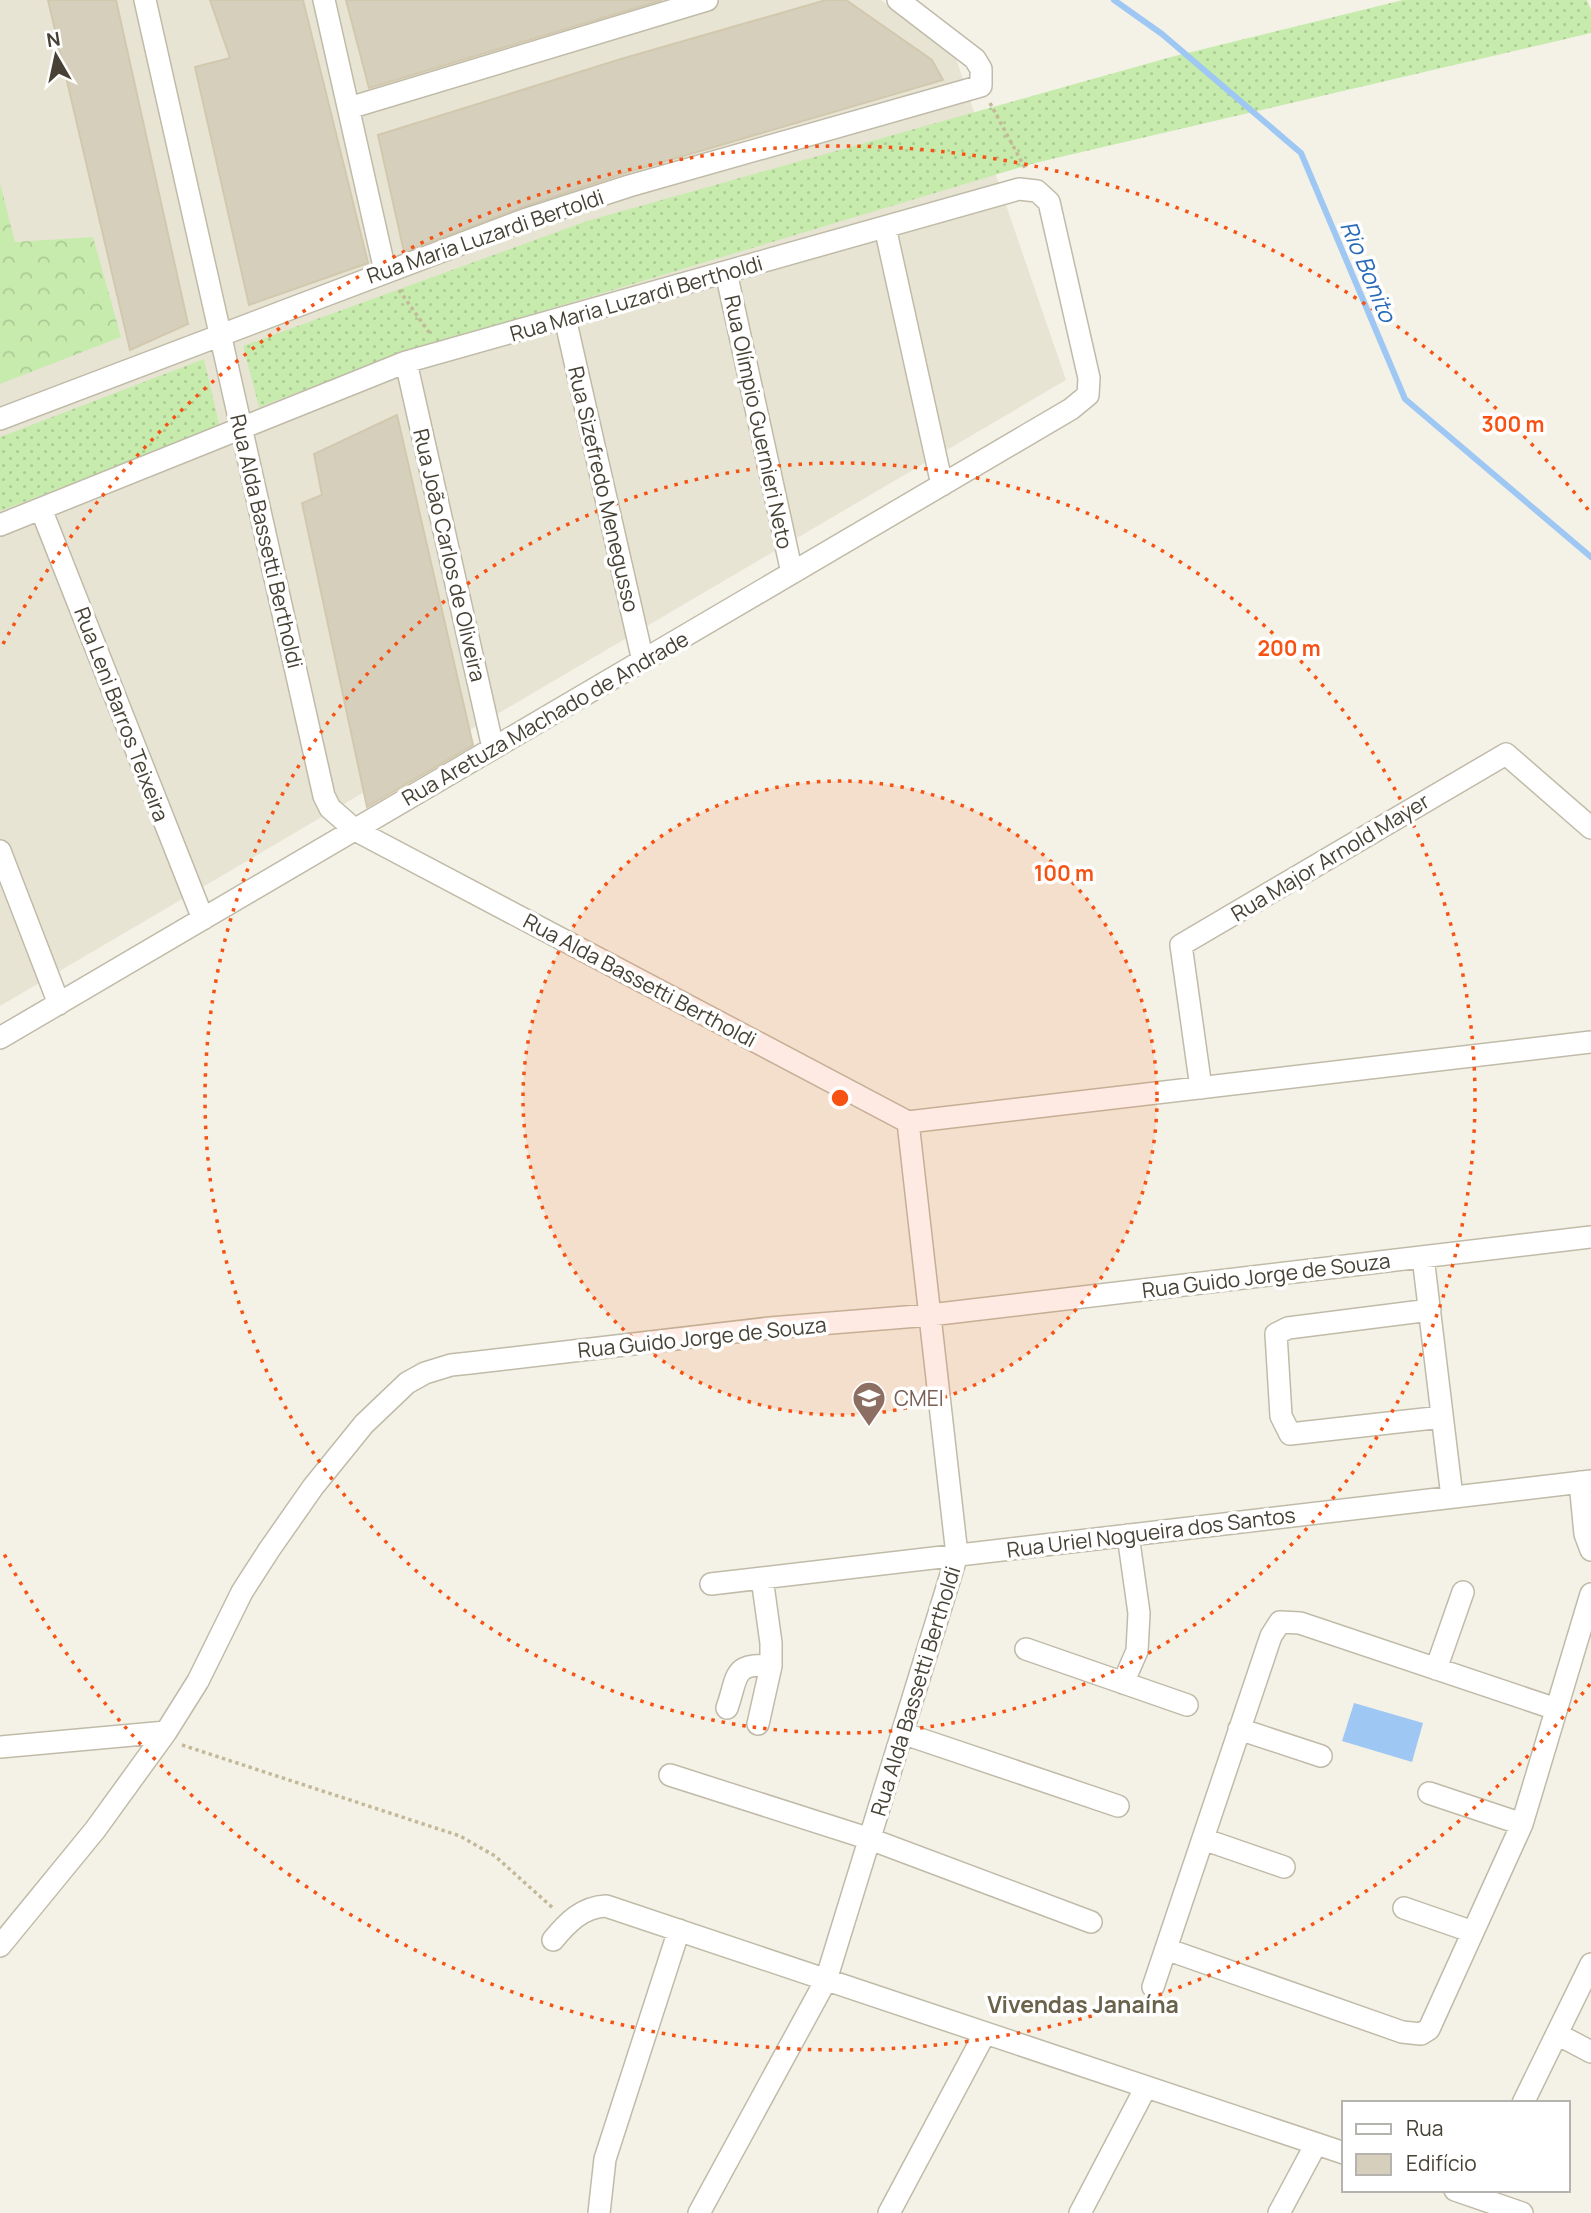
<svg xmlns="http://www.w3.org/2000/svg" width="1591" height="2213" viewBox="0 0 1591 2213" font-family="Manrope,sans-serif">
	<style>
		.residential { fill: #e8e4d4 }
		.grass { fill: url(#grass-dots) }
		.forest { fill: url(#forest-crowns) }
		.water { fill: #9fc7f4 }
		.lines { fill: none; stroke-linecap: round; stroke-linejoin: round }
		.stream { stroke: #9fc7f4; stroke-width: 6 }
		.building { fill: #d6cfbb; stroke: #d2c8ae; stroke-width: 2 }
		.minor-casing { stroke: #c0bba8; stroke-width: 24 }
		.path { stroke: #c3b999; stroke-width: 3.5; stroke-dasharray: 3.5 3.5; stroke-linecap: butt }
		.minor { stroke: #fff; stroke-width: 21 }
		.ring { fill: none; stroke: #f65214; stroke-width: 3.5; stroke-dasharray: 3.5 7 }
		.labels { text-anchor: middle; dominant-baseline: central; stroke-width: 7; stroke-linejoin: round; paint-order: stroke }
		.street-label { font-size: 21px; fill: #474235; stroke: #fff }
		.education-label { font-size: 21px; fill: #785e54; stroke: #fff; text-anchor: start }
		.water-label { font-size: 23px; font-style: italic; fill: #286aba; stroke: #fff }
		.neighbourhood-label { font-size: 23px; font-weight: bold; fill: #6b624c; stroke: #fff }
		.centre { fill: #f65214; stroke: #fff; stroke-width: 3.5 }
		.ring-label { font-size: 21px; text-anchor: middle; font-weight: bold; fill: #f65214; stroke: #fff; stroke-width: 7; stroke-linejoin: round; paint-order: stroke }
	</style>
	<defs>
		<pattern id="grass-dots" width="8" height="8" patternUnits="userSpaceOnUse" patternTransform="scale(1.75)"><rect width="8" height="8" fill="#c7ebad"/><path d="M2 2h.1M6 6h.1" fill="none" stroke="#accb95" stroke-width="1.8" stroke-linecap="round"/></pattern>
		<pattern id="forest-crowns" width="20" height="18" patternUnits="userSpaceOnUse" patternTransform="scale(1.75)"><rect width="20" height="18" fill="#c7ebad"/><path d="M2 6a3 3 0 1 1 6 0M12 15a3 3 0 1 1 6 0" fill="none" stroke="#accb95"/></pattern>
	</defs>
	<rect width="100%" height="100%" fill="#f4f2e6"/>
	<path class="residential" d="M 0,0 L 881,0 L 955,56 L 1066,380 L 0,1006 Z"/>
	<path class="grass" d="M 1403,0 L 1587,0 L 1591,10 L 1591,33 L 1035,163 L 400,354 L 259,407 L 243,346 L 587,221 L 1171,57 Z
		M 204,359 L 220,428 L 0,511 L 0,437 Z"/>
	<path class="forest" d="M 0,183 L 15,242 L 93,237 L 121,337 L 0,384 Z"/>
	<path class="water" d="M 1354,1703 L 1423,1723 L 1412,1762 L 1342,1741 Z"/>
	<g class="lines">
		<path class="stream" d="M 1114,0 L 1162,34 L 1301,153 L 1405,399 L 1591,557"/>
	</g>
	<path class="building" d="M 48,0 L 116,0 L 188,324 L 130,350 Z
		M 210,0 L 303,0 L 368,263 L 249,305 L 195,67 L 230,58 Z
		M 346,0 L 662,0 L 369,88 Z
		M 826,0 L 846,0 L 932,60 L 943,80 L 625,173 L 520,208 L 404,252 L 378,135 L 621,59 Z
		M 397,415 L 473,745 L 367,807 L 302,503 L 322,495 L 314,454 Z"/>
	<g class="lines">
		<defs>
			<path id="minor" d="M 145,0 L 324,796 L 330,808 L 355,830 L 908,1122 L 957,1555 L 826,1980 L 699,2213
				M 324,0 L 385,271
				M 349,108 L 707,0
				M 885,227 L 942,485
				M 726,272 L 792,573
				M 565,318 L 643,661
				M 406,362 L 493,748
				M 0,419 L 524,220 L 629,186 L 981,86 L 981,69 L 975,59 L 898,0
				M 41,509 L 203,919
				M 0,525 L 406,362 L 1019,189 L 1037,191 L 1049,202 L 1089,378 L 1088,395 L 1071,409 L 0,1038
				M 0,851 L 59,1004
				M 1201,1088 L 1181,945 L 1506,754 L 1591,828
				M 908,1122 L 1591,1042
				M 1423,1257 L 1452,1497
				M 1430,1310 L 1288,1328 L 1276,1334 L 1281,1416 L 1290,1434 L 1442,1417
				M 1580,1482 L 1585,1534 L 1591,1550
				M 711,1584 L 1591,1481
				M 1026,1649 L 1187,1705
				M 1436,1669 L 1463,1592
				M 1123,1683 L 1137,1651 L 1139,1613 L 1128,1535
				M 727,1708 C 738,1677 732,1662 771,1666
				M 758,1724 L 771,1666 L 771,1643 L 762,1578
				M 1239,1729 L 1321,1756
				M 902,1733 L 1118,1806
				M 0,1747 L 166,1732 L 198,1681 L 242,1592 L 269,1550 L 313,1487 L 364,1424 L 407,1383 L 425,1373 L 451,1365 L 470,1363 L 770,1328 L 930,1315 L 1591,1237
				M 670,1775 L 870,1839 L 1091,1922
				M 1429,1793 L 1522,1824
				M 1203,1839 L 1284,1867
				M 1404,1908 L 1473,1932
				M 553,1940 C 567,1923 582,1907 606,1906 L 1344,2153
				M 0,1946 L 95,1830 L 166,1732
				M 1166,1949 L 1402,2032 L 1421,2034 L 1429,2029 L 1522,1824 L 1591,1594
				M 1153,1987 L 1271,1636 L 1280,1622 L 1300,1623 L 1556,1709
				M 1557,2034 L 1591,2052
				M 1523,2103 L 1591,1964
				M 1455,2190 L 1522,2213
				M 599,2213 L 605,2159 L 679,1930
				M 889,2213 L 985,2033
				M 1080,2213 L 1146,2087
				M 1279,2213 L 1316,2144"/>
		</defs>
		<use href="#minor" class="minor-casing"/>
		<path class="path" d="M 990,103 L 1026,170
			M 399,290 L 431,335
			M 182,1745 L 460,1836 L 495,1856 L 554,1909"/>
		<use href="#minor" class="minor"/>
	</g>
	<circle cx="840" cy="1098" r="317" fill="#f65214" fill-opacity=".12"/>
	<g class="ring">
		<circle cx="840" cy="1098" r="317"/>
		<circle cx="840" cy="1098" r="635"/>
		<path d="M1590 1684A952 952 0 0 1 3 1552M3 644A952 952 0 0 1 1590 512"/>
	</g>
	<defs>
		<symbol id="school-pin" viewBox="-11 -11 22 30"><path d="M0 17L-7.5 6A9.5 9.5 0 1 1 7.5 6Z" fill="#8d6e63" stroke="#fff"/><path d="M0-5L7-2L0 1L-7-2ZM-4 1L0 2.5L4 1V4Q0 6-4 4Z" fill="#fff"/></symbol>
	</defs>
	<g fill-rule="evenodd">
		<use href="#school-pin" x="850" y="1379" width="38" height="52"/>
	</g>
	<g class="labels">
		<g class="street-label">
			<text transform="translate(485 236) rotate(-19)">Rua Maria Luzardi Bertoldi</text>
			<text transform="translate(636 298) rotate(-16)">Rua Maria Luzardi Bertholdi</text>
			<text transform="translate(759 422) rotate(78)">Rua Olímpio Guernieri Neto</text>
			<text transform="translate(604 489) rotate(77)">Rua Sizefredo Menegusso</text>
			<text transform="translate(267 541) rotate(77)">Rua Alda Bassetti Bertholdi</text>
			<text transform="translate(450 555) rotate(77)">Rua João Carlos de Oliveira</text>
			<text transform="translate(122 714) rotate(69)">Rua Leni Barros Teixeira</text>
			<text transform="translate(545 718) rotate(-30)">Rua Aretuza Machado de Andrade</text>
			<text transform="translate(1330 857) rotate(-31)">Rua Major Arnold Mayer</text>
			<text transform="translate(640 980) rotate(28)">Rua Alda Bassetti Bertholdi</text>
			<text transform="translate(1266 1275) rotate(-7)">Rua Guido Jorge de Souza</text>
			<text transform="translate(702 1337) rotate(-6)">Rua Guido Jorge de Souza</text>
			<text transform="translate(1151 1532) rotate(-7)">Rua Uriel Nogueira dos Santos</text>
			<text transform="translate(915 1691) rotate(-73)">Rua Alda Bassetti Bertholdi</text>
		</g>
		<g class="education-label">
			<text x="894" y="1398">CMEI</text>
		</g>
		<g class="water-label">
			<text transform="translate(1369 271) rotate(67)">Rio Bonito</text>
		</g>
		<g class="neighbourhood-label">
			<text x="1083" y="2004">Vivendas Janaína</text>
		</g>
	</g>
	<circle cx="840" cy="1098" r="10" class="centre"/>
	<g class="ring-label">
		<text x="1513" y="432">300 m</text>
		<text x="1289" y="656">200 m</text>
		<text x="1064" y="881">100 m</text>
	</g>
	<rect x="1342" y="2101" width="228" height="91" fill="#ffffff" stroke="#b5b3ae" stroke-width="2"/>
	<rect x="1356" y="2124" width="35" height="10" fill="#ffffff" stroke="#b5b3ae" stroke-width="2"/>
	<text x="1406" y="2136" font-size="21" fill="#474235">Rua</text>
	<rect x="1356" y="2154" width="35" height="21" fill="#d6cfbb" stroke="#b5b3ae" stroke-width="2"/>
	<text x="1406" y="2171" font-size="21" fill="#474235">Edifício</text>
	<g transform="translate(56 56) rotate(351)" stroke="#ffffff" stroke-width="5" paint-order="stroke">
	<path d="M0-5L12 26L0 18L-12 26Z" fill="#474235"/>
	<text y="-10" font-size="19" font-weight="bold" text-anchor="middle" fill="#474235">N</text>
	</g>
</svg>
